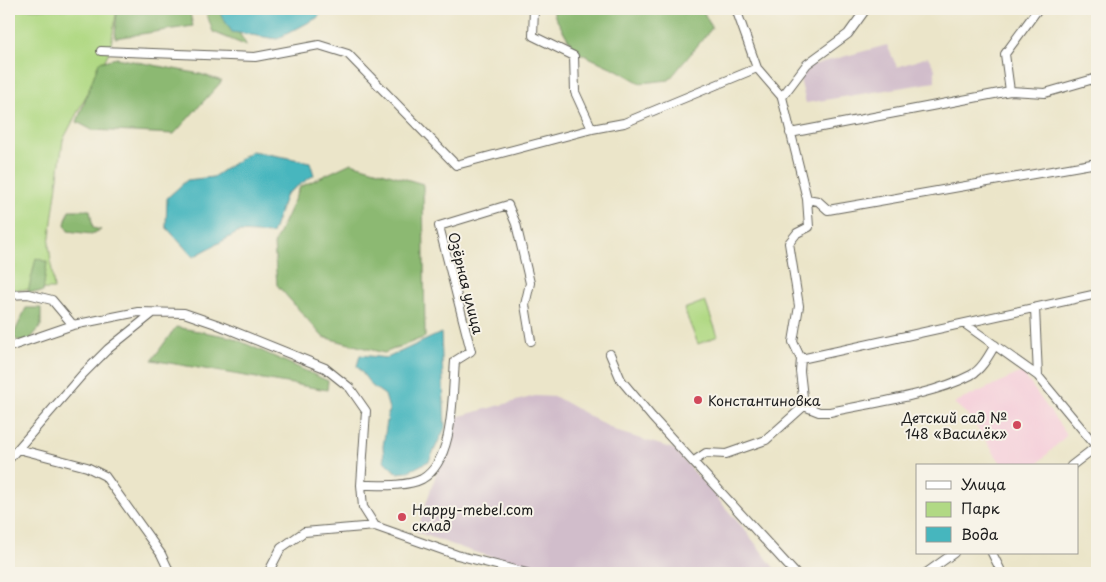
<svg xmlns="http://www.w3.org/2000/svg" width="1106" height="582" viewBox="0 0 1106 582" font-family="'Playpen Sans',sans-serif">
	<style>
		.built { fill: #f5cfda }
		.industrial { fill: #d1bdcb }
		.green { fill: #b1d984; stroke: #667a50 }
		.forest { fill: #8cb972; stroke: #546a47 }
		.water { fill: #46b6be; stroke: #31696d }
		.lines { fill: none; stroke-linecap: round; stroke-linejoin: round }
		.minor-casing { stroke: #646259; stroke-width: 10 }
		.minor { stroke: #fff; stroke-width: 8 }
		.poi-dot { fill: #d1495b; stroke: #f7f3e8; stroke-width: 2 }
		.labels { text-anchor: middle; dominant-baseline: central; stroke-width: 4; stroke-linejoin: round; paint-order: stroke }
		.street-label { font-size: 14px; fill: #1c1c1c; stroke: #f7f3e8 }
		.poi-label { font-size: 14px; fill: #1c1c1c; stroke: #f7f3e8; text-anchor: start }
	</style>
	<rect width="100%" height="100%" fill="#f7f3e8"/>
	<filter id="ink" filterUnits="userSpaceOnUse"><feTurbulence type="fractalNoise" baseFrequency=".02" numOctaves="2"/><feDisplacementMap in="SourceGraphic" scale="10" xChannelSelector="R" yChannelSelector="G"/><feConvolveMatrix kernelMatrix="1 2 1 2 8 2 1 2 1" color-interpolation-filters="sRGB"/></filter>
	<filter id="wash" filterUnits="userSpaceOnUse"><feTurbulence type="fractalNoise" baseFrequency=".0096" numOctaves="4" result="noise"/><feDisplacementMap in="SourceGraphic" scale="20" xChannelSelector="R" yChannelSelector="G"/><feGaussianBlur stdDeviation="1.12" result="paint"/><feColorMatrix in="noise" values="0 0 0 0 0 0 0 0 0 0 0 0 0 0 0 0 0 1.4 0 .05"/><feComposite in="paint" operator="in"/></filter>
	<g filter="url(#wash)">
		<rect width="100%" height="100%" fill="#ebe5c9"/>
		<path class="built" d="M 1022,372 L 1067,435 L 1035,466 L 1003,466 L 968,415 L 954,403 Z"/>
		<path class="industrial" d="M 887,45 L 897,67 L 928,57 L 935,69 L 935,82 L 806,103 L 800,79 L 809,66 Z
			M 535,396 L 556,397 L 618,432 L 674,449 L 745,530 L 778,573 L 550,573 L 471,551 L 416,532 L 456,417 Z"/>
		<path class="green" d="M 9,9 L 117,9 L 110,50 L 63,140 L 49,244 L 54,289 L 9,290 Z
			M 705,301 L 718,336 L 698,344 L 684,309 Z"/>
		<path class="forest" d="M 117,9 L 189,9 L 193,26 L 115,38 Z
			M 205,9 L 225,9 L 247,46 L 213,32 Z
			M 554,9 L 702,9 L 712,28 L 669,80 L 640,83 L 617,70 L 575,51 L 554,15 Z
			M 117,58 L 200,74 L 222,81 L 174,134 L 92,130 L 77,122 L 99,62 Z
			M 351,163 L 423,184 L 425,337 L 384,353 L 323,337 L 277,285 L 274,244 L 300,187 Z
			M 69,210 L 90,210 L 93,228 L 101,230 L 91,234 L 68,231 L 65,224 Z
			M 36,258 L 47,262 L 43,292 L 28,292 Z
			M 26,308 L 41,308 L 41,326 L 27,343 L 12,338 Z
			M 176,327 L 231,337 L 328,381 L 327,390 L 152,360 Z"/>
		<path class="water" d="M 217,9 L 326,9 L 317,18 L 277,39 L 232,32 Z
			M 252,151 L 310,162 L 314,175 L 286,194 L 272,234 L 239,232 L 193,257 L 166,227 L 167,198 L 187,180 L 213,177 Z
			M 441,333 L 445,428 L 429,461 L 407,472 L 397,473 L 384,461 L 383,446 L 389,409 L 385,395 L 372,386 L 357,366 L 360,355 L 387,358 Z"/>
	</g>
	<g filter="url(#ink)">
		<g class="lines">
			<defs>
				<path id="minor" d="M 534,9 L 533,36 L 574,56 L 575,92 L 592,129
					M 736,9 L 757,68 L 782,97 L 807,199 L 809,227 L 797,233 L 789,243 L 799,306 L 793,342 L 801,359 L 800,371 L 804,406
					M 101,51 L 255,57 L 319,45 L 348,54 L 456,165 L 592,129 L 624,123 L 757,68
					M 1010,91 L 1005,54 L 1038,9
					M 782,97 L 807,64 L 848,34 L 866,9
					M 790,133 L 1010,91 L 1045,93 L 1097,78
					M 807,199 L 818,201 L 828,210 L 1097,163
					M 9,295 L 28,294 L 52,300 L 73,325 L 138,312 L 184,313 L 216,324 L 325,368 L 350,388 L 366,411 L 361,485 L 363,507 L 375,526
					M 1035,308 L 1038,376 L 1096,446
					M 965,324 L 1038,376
					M 9,347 L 73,325
					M 610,354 L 621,380 L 652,417 L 795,573
					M 801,359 L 1097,294
					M 804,406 L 819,412 L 830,412 C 873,403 933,395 971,375 C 982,369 989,355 995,345
					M 18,449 L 87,467 L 105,476 L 161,554 L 170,573
					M 9,459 L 82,375 L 108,349 L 153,313
					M 694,461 L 706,453 L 726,454 L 766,440 L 804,406
					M 1071,466 L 1097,446
					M 361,485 C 377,485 407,487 422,479 C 455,460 452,395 455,361 L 471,351 L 439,226 L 508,205 L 516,224 L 530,283 L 525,305 L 531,341
					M 992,553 L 1002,573
					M 268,573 L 281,548 L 304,532 L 375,526 L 457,555 L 527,573
					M 926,573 L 954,553"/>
			</defs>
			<use href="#minor" class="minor-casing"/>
			<use href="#minor" class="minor"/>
		</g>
	</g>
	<g class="poi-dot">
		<circle cx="698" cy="400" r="5"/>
		<circle cx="1017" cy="425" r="5"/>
		<circle cx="402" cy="517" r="5"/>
	</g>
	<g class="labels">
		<g class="street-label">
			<text transform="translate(466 283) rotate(76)">Озёрная улица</text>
		</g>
		<g class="poi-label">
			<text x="708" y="400">Константиновка</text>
			<text x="1007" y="417" text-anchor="end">Детский сад №<tspan x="1007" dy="16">148 «Василёк»</tspan></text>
			<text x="412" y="509">Happy-mebel.com<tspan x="412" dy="16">склад</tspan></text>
		</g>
	</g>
	<rect width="1106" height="582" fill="none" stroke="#f7f3e8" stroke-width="30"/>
	<rect x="916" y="464" width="162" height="90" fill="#f7f3e8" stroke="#9f9d96"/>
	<rect x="926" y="481" width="25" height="8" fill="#ffffff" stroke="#9f9d96"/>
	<text x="961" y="490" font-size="15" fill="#1c1c1c">Улица</text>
	<rect x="926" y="502" width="25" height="15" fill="#b1d984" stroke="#9f9d96"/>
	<text x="961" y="514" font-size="15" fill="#1c1c1c">Парк</text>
	<rect x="926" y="527" width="25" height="15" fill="#46b6be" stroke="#9f9d96"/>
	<text x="961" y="540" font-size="15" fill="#1c1c1c">Вода</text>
</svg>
